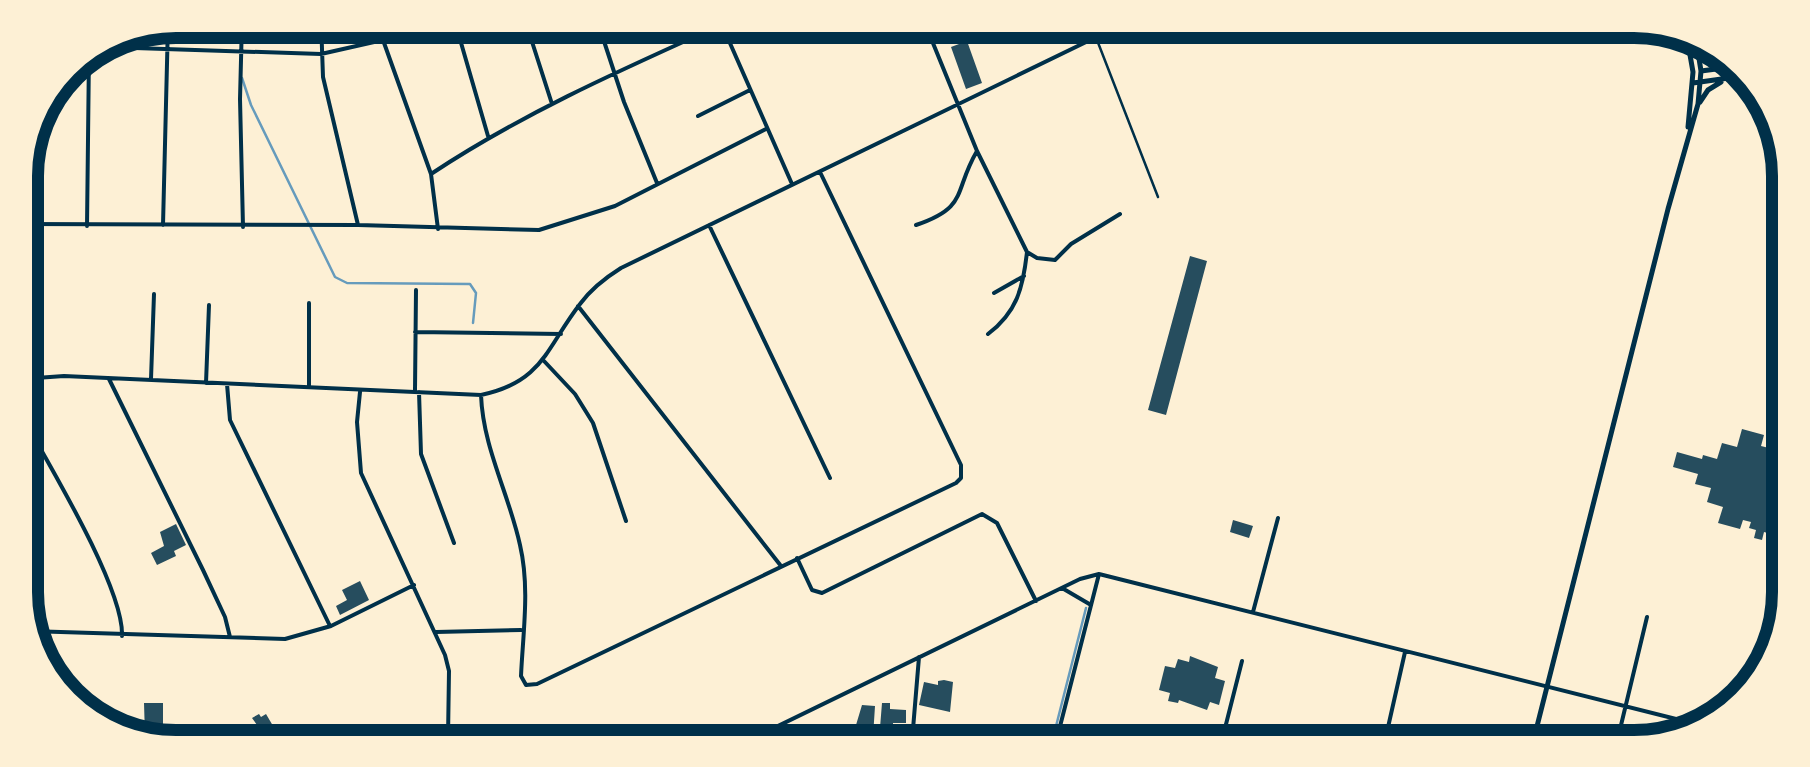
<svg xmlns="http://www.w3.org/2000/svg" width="1810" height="767" viewBox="0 0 1810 767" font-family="Roboto,sans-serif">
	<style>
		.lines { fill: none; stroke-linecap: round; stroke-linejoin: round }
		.stream { stroke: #669bbc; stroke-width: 2.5 }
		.building { fill: #264d5e }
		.service { stroke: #003049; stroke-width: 2.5 }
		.minor { stroke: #003049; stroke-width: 4 }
		.secondary { stroke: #003049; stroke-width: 5 }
		.rim { fill: none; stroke: #003049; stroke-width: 12 }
	</style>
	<rect width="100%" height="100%" fill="#fdf0d5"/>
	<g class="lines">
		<path class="stream" d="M 244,30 L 244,21
			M 242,78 L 251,105 L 335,277 L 347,283 L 470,284 L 476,293 L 473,323
			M 1052,742 L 1086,608"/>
	</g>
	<path class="building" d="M 967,41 L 982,83 L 966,89 L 951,47 Z
		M 1190,256 L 1207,261 L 1166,415 L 1148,410 Z
		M 1742,429 L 1764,435 L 1761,446 L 1769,448 L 1772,438 L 1783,441 L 1778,536 L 1764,532 L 1762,540 L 1754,538 L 1756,530 L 1749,528 L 1751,522 L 1743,520 L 1740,529 L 1718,523 L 1723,507 L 1707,502 L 1711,488 L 1695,484 L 1698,474 L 1673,467 L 1677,452 L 1702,459 L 1703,455 L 1717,459 L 1722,443 L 1737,447 Z
		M 1233,520 L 1253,526 L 1249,538 L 1230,532 Z
		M 176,524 L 186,545 L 174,551 L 176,556 L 157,565 L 151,553 L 164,546 L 160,532 Z
		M 360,581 L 369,600 L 340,615 L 336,606 L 347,600 L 342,590 Z
		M 1190,656 L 1218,667 L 1215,678 L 1225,681 L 1219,705 L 1210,702 L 1207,710 L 1179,700 L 1178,703 L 1168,701 L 1170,693 L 1159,690 L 1165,666 L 1175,668 L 1178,659 L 1189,662 Z
		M 944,680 L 953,682 L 950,712 L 919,705 L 924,682 L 938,685 L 938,681 Z
		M 144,703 L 163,703 L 163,736 L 145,736 Z
		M 882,703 L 890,703 L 890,709 L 906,710 L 906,723 L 893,723 L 893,740 L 879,740 Z
		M 862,705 L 875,706 L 873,737 L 860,736 L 861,727 L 856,725 Z
		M 259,714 L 261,717 L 266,714 L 276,731 L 272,736 L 262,736 L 259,732 L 252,736 L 248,730 L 257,725 L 252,718 Z"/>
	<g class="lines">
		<path class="service" d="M 1097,40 L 1158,197"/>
		<path class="minor" d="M 242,21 L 240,99 L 243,227
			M 321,21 L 323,77 L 358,225
			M 386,22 L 383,40 L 431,174 L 438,229
			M 455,22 L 488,136
			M 526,23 L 552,104
			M 598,23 L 624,102 L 657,183
			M 722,25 L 792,184
			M 926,26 L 977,151 L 1027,252 L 1037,258 L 1055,260 L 1071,244 L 1120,214
			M 1327,29 L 1345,32 L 1382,29
			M 104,47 L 321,54 L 383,40
			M 698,116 L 750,90
			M 431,174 C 523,113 623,69 723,24
			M 21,224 L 358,225 L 539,230 L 615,206 L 766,129
			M 163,225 L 168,23
			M 709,225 L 830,478
			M 916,225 C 969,207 953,192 977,151
			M 87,226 L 89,53
			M 994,293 L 1024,276
			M 578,306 L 781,566
			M 415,332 L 561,334
			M 988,334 C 1017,312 1023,288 1027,252
			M 544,361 L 575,394 L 593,423 L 626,521
			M 25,376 L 27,226
			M 22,379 L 64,376 L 481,395 C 543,382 546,348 580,304 C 591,289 605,278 621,268 L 1117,27
			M 109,379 L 203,570 L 225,617 L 230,637
			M 151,379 L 154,294
			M 206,383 L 209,305
			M 227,384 L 230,420 L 330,626
			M 309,387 L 309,303
			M 415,390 L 416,290
			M 360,392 L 357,422 L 361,473 L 445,655 L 449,671 L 448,738
			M 419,392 L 421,454 L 454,543
			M 481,395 C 483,448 509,494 520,545 C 530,588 523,632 521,676 L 526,685 L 537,684 L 956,483 L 961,478 L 961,465 L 820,172
			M 22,416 C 48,463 124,588 122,636
			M 797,558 L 812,590 L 822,593 L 982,514 L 997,523 L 1036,601
			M 1062,588 L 1091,605
			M 1253,612 L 1278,518
			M 28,631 L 285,639 L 331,626 L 414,585
			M 436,632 L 521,630
			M 1319,733 L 1364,745
			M 749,740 L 1080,579 L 1099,574 L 1704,726
			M 912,741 L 919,657
			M 1056,742 L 1099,574
			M 1221,744 L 1242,661
			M 1384,745 L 1405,652
			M 1616,746 L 1647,617"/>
		<path class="secondary" d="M 1686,32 L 1693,72 L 1688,127
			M 1701,71 L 1739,66
			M 1693,83 L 1750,75
			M 1700,102 L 1708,90 L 1721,82
			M 1532,746 L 1668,209 L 1698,104 L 1701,71 L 1695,33"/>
	</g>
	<path d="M0 0H1810V767H0ZM176 38H1634A138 138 0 0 1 1772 176V592A138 138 0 0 1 1634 730H176A138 138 0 0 1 38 592V176A138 138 0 0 1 176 38Z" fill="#fdf0d5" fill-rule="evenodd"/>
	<path class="rim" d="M176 38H1634A138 138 0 0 1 1772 176V592A138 138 0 0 1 1634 730H176A138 138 0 0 1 38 592V176A138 138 0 0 1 176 38Z"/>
</svg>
